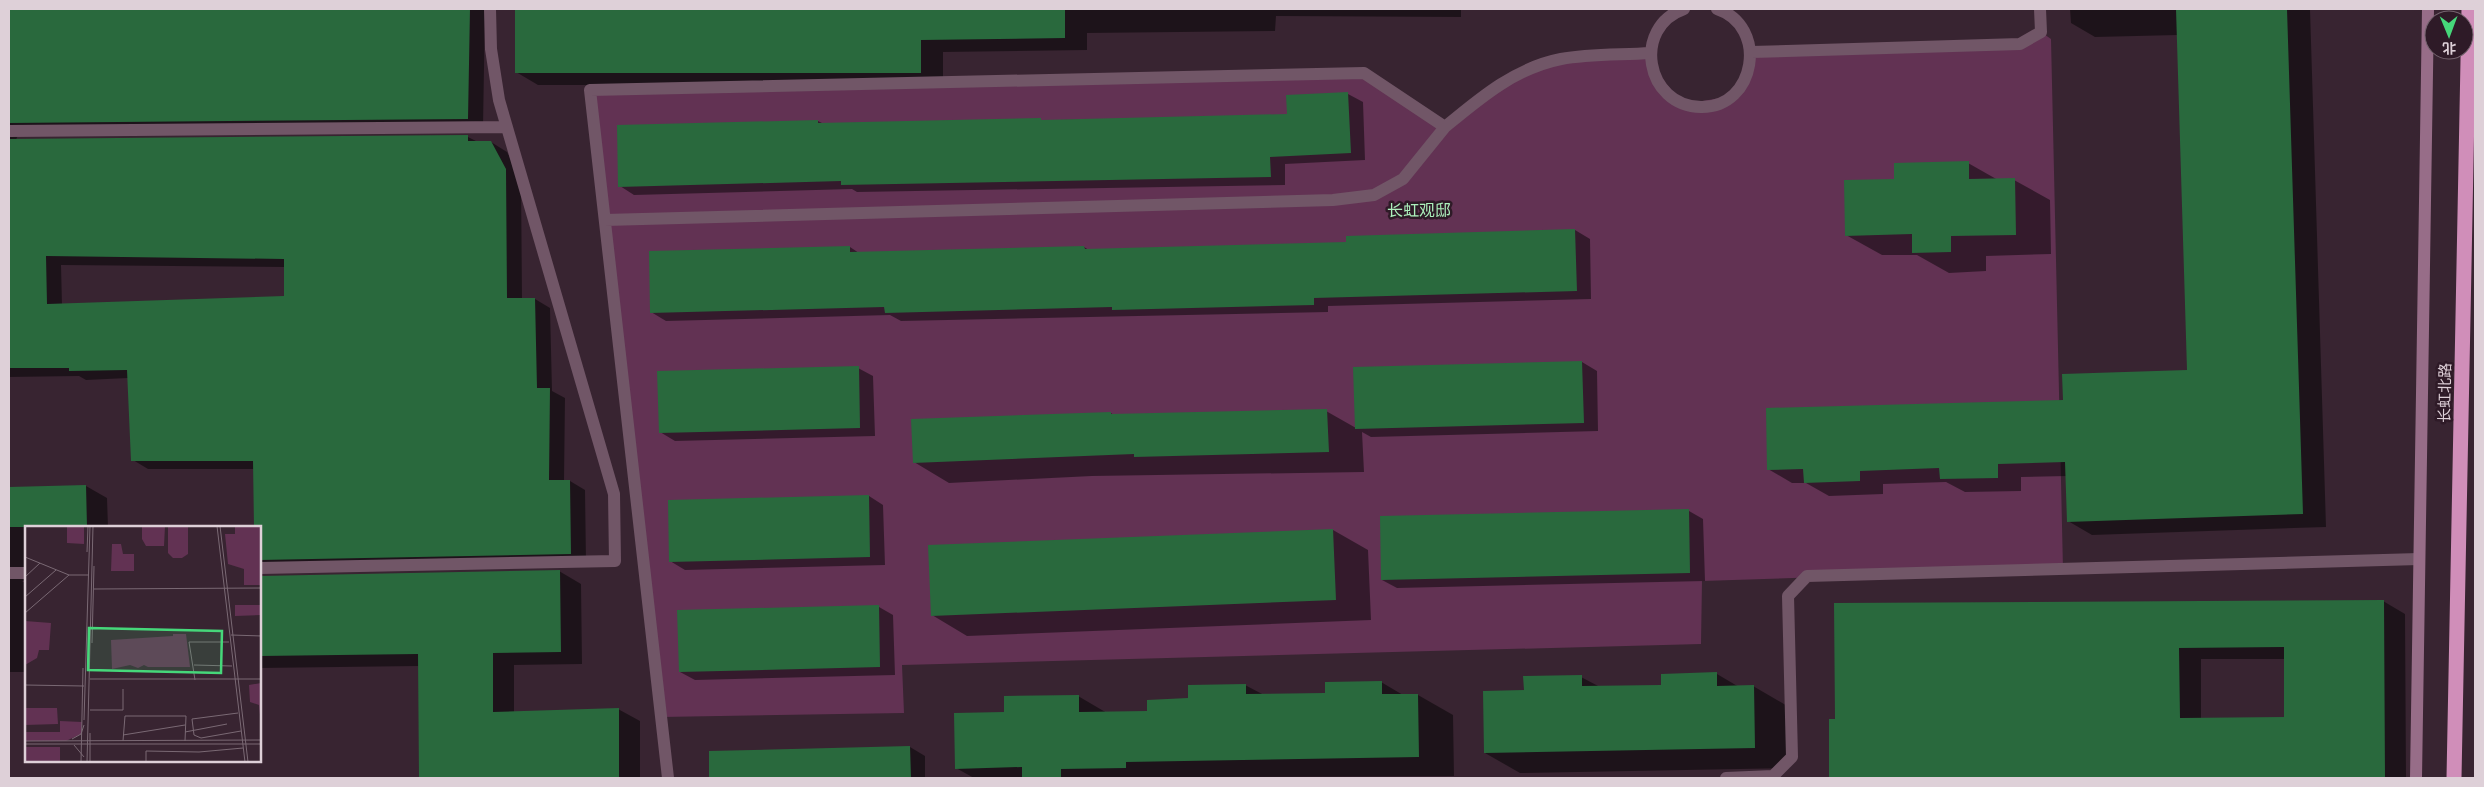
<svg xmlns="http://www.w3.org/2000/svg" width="2484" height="787" viewBox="0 0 2484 787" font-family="'Noto Serif','Noto Sans SC',serif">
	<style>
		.green { fill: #623253 }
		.shadow { fill: #0007; fill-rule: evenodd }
		.building { fill: #29693d; fill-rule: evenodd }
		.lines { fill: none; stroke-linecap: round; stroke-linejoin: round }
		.lane { stroke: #715667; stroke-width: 12 }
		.street { stroke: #715667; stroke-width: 12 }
		.secondary { stroke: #976d88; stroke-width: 12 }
		.highway { stroke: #d08eb9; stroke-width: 15 }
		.labels { text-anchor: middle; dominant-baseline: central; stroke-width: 5; stroke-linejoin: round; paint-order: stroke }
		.street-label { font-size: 15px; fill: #ded0d8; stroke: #2e1a27 }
		.neighbourhood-label { font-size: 16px; fill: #acf1bc; stroke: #2e1a27 }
		.inset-road { fill: none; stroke: #7a6974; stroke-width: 1 }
		.view { fill: #46d77a; fill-opacity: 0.15; stroke: #46d77a; stroke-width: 2.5 }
		.inset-edge { fill: none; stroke: #ded0d8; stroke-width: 2.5 }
	</style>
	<rect width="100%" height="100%" fill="#382431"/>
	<path class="green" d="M 2041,32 L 2051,39 L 2063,569 L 1702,581 L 1701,644 L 902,665 L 904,713 L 661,717 L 590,90 L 1364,73 L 1445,127 L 1485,94 L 1561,59 L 1650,53 L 1652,69 L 1685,104 L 1732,96 L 1751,52 L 2020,44 Z"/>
	<path class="shadow" d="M 9,9 L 485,9 L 483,127 L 18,135 L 16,140 L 468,137 L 478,142 L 491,142 L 507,152 L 521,179 L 522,299 L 535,299 L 550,308 L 552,391 L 565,398 L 564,481 L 570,481 L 585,490 L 586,562 L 260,564 L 260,527 L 255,527 L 255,469 L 148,469 L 133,460 L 128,378 L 86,380 L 79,376 L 9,377 ZM 61,265 L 285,267 L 286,298 L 62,305 Z
		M 516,9 L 1461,9 L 1461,17 L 1276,16 L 1275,31 L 1087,33 L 1087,50 L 943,52 L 943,85 L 538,85 L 516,72 Z
		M 2070,9 L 2310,9 L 2326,527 L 2092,535 L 2068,521 L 2067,476 L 2021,477 L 2021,491 L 1965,492 L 1946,482 L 1883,484 L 1883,494 L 1829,496 L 1806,483 L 1792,483 L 1768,469 L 2188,371 L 2178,35 L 2095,37 L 2071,23 Z
		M 1348,94 L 1363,102 L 1365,160 L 1285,164 L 1285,185 L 857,192 L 852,189 L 634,195 L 620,186 L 818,121 L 824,124 L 1288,116 Z
		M 1968,163 L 1998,180 L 2014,180 L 2050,200 L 2051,254 L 1986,256 L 1986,271 L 1949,273 L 1917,255 L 1882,255 L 1846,235 L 1896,180 Z
		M 1575,230 L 1590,239 L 1591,299 L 1328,306 L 1328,312 L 901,321 L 890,315 L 666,321 L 651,312 L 850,247 L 859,253 L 1084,247 L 1089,250 L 1347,243 Z
		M 1582,362 L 1597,371 L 1598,431 L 1371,437 L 1362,432 L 1364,472 L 1092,476 L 949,483 L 914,462 L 1111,413 L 1115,416 L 1326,411 L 1356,428 Z
		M 858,368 L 873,376 L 875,436 L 675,441 L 660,432 Z
		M 86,486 L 107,498 L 108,527 L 26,527 L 26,579 L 22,582 L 26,582 L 26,672 L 9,672 L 9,488 Z
		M 869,496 L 883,505 L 885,565 L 685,570 L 670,561 Z
		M 1689,511 L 1703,519 L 1705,581 L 1397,588 L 1382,580 Z
		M 1333,530 L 1368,550 L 1371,620 L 967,636 L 932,615 L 929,546 Z
		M 559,571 L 581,584 L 582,664 L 514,665 L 514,713 L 618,709 L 640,721 L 640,778 L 287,778 L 420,777 L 419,666 L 260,668 L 260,577 Z
		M 2383,601 L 2405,614 L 2406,778 L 1831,778 L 1830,721 ZM 2201,659 L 2285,659 L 2285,718 L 2201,719 Z
		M 879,607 L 893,615 L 895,675 L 695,680 L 680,672 Z
		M 1717,674 L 1739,687 L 1753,686 L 1789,707 L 1790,768 L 1520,773 L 1485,753 L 1525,691 L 1581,677 L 1600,687 L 1662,686 Z
		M 1381,682 L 1403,695 L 1418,695 L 1453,715 L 1454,776 L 974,778 L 956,768 L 1005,714 L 1078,696 L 1107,713 L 1149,712 L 1245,685 L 1264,695 L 1327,694 Z
		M 910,747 L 925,756 L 925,778 L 711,778 L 710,752 Z"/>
	<path class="building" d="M 9,9 L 470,9 L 468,119 L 9,123 Z
		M 515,9 L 1065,9 L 1065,38 L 921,40 L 921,73 L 515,73 Z
		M 2176,9 L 2287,9 L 2303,514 L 2067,522 L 2065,462 L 1998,464 L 1998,478 L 1940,479 L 1939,468 L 1860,471 L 1860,481 L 1804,483 L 1803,469 L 1767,470 L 1766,408 L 2063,400 L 2062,374 L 2187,370 Z
		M 1348,92 L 1351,153 L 1270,157 L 1271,177 L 841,185 L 841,181 L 618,187 L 617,125 L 818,120 L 818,123 L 1041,118 L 1041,120 L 1287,114 L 1286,95 Z
		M 468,135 L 468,141 L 491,141 L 506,169 L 507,298 L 535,298 L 537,388 L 550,388 L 549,480 L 570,480 L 571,554 L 260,560 L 260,527 L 254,527 L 253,461 L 131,461 L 127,370 L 69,371 L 69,368 L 9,368 L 9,139 ZM 46,256 L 284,259 L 284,296 L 47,304 Z
		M 1969,161 L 1969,179 L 2015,178 L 2016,235 L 1951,236 L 1951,252 L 1912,253 L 1912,234 L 1845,236 L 1844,180 L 1894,179 L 1894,163 Z
		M 1575,229 L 1577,291 L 1314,298 L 1314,305 L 1112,310 L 1112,307 L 885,313 L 884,307 L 650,313 L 649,251 L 850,246 L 850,252 L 1084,246 L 1085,249 L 1346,242 L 1346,236 Z
		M 1582,361 L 1584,423 L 1355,429 L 1353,367 Z
		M 859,366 L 860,428 L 659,433 L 657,371 Z
		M 1327,409 L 1329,452 L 1134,457 L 1134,454 L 913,463 L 911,419 L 1111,412 L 1111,414 Z
		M 86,485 L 87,527 L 9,527 L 9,487 Z
		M 869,495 L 870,557 L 669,562 L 668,500 Z
		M 1689,509 L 1690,573 L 1381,580 L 1380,516 Z
		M 1333,529 L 1336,600 L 931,616 L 928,545 Z
		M 560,570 L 561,652 L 493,653 L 493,712 L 619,708 L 619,778 L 419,778 L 418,654 L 260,656 L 260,576 Z
		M 2384,600 L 2385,778 L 1829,778 L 1829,719 L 1835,719 L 1834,603 ZM 2284,647 L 2284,717 L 2180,718 L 2179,648 Z
		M 879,605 L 880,667 L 679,672 L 677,610 Z
		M 1717,672 L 1717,686 L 1754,685 L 1755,748 L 1484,753 L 1483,691 L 1524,690 L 1523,676 L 1582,675 L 1582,686 L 1661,685 L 1661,674 Z
		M 1382,681 L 1382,694 L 1418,694 L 1419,757 L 1126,762 L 1126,768 L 1061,769 L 1061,778 L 1022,778 L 1022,767 L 955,769 L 954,713 L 1004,712 L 1004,696 L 1079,695 L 1079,712 L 1147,711 L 1147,700 L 1188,698 L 1188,685 L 1246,684 L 1246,694 L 1325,693 L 1325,682 Z
		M 910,746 L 911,778 L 709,778 L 709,751 Z"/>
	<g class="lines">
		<path class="lane" d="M 1684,9 C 1632,27 1645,106 1701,107 C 1756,108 1769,26 1717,9
			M 1751,52 L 2020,44 L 2041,32 L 2040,9
			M 605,220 L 1333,200 L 1374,195 L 1403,179 L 1445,127
			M 668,778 L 590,90 L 1364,73 L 1445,127 C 1480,98 1515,68 1561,59 C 1589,54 1621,55 1650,53
			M 1726,778 L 1773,776 L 1792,757 L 1788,596 L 1807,576 L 2419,559"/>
		<path class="street" d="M 9,131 L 507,127
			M 260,568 L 615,561 L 614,494 L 499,100 L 491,49 L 490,9
			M 9,573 L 26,573"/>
		<path class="secondary" d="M 2416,778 L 2428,9"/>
		<path class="highway" d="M 2454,778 L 2469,9"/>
	</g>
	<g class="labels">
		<g class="street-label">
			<text transform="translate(2444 393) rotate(-89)">长虹北路</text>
		</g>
		<g class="neighbourhood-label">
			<text x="1419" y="210">长虹观邸</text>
		</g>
	</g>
	<g transform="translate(25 526)">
		<rect width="236" height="236" fill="#382431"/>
		<path d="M 42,0 L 59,0 L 59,18 L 42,17 ZM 117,0 L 140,0 L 139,20 L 121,20 L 117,13 ZM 143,0 L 163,0 L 163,28 L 157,32 L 148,32 L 143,27 ZM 210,0 L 236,0 L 236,59 L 219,59 L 219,43 L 203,38 L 200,8 L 210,8 ZM 87,18 L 96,18 L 98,28 L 109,28 L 109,45 L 86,45 ZM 210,79 L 236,79 L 236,89 L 210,90 ZM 0,95 L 26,97 L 24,124 L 14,124 L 12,132 L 0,139 ZM 148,108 L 161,108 L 165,141 L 123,141 L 119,139 L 113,142 L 105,139 L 87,143 L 86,114 L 148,110 ZM 236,157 L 237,157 L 236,198 L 234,179 L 225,176 L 224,159 ZM 0,182 L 32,182 L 33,198 L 0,199 ZM 35,195 L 57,196 L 56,208 L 41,215 L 0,215 L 0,206 L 35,206 ZM 0,221 L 35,221 L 35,236 L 0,236 Z" fill="#623253"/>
		<path class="inset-road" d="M 192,0 L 220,236M 195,0 L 223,236M 62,26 L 63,0M 0,31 L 44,49 L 63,49M 0,51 L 15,37M 69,63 L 237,62M 0,71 L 31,44M 0,87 L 44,49M 206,109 L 237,110M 67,117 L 69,40M 169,139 L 207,140M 65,153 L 237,153M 170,154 L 164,116 L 204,116M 0,159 L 59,160M 65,184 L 98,184 L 98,163M 213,187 L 167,193 L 169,209 L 176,212 L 216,205M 59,194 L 65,0M 160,206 L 202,198M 98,209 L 160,199M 47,213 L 56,208 L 59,199M 0,215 L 237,214M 98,215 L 100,190 L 161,190 L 160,215M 0,218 L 237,218M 49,219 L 59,231M 56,236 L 58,142M 62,236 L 68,0M 65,236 L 65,207M 121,236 L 121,225 L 174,226 L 218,222"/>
		<path class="view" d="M 64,102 L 197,105 L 196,147 L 63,144 Z"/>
		<rect width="236" height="236" class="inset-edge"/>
	</g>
	<rect width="2484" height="787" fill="none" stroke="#ded0d8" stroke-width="20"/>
	<g transform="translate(2449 35) rotate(179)"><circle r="24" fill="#2e1a27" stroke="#74636e"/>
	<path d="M0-4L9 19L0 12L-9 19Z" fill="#46d77a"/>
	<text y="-8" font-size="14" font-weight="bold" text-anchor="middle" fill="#ded0d8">北</text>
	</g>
</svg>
